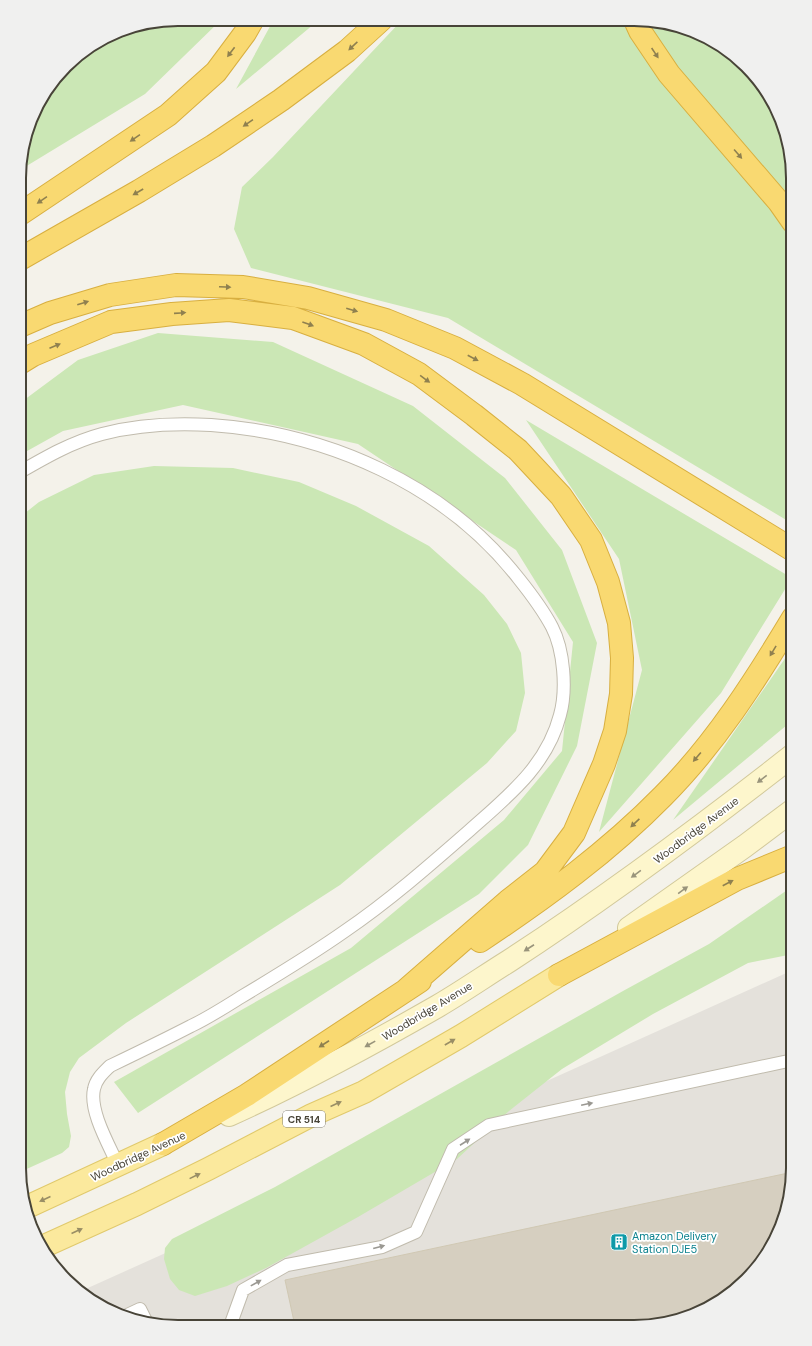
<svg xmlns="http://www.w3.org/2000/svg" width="812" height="1346" viewBox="0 0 812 1346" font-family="'DM Sans',sans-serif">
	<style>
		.industrial { fill: #e4e1db }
		.green { fill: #cbe7b5 }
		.building { fill: #d6cfc0; stroke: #d0c8b3 }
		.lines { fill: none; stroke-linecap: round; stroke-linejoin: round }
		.service-casing { stroke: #c0bbad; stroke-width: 14 }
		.secondary-casing { stroke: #d2c99b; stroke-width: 24 }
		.primary-casing { stroke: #e0c96c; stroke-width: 24 }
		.motorway-casing { stroke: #d8af40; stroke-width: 24 }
		.service { stroke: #fff; stroke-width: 12 }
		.secondary { stroke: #fdf6cc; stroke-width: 22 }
		.primary { stroke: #fbe99d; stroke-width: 22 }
		.motorway { stroke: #f9d971; stroke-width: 22 }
		.oneway { fill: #8f804f }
		.oneway2 { fill: #99947b }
		.oneway3 { fill: #998e65 }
		.oneway4 { fill: #9a9892 }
		.labels { text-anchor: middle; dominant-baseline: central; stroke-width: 3.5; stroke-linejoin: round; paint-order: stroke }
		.shield { fill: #fff; stroke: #7f7c74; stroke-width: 1 }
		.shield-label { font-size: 10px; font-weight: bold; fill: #484438 }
		.street-label { font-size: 11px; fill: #484438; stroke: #fff }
		.culture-label { font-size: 11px; fill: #0d838f; stroke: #fff; text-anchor: start }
		.rim { fill: none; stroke: #484438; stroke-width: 2 }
	</style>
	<rect width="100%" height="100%" fill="#f4f2ea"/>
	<path class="industrial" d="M 793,970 L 793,1179 L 784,1219 L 760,1265 L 731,1294 L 695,1315 L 634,1327 L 157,1326 L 117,1315 L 79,1292 Z"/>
	<path class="green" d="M 178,19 L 222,19 L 145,94 L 20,170 L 20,157 L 36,107 L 73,59 L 117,31 Z
		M 274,19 L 320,19 L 236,89 Z
		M 402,20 L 655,20 L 695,31 L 731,52 L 760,81 L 781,117 L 793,178 L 793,524 L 448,318 L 251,268 L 234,229 L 242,187 L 273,157 Z
		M 158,333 L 273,342 L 413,406 L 505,478 L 562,550 L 597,643 L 577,746 L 528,845 L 479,894 L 138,1113 L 114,1082 L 351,948 L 504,820 L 562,751 L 573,642 L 516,550 L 358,444 L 183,405 L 63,431 L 20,455 L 20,403 L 78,360 Z
		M 526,420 L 792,578 L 721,693 L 599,832 L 642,670 L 619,559 Z
		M 154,466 L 233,468 L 299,482 L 356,506 L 429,546 L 484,595 L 507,624 L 521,653 L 525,693 L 516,731 L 487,763 L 340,885 L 126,1023 L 79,1058 L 70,1072 L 65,1092 L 67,1114 L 71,1136 L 69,1147 L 62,1153 L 20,1172 L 20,517 L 39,502 L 94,475 Z
		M 793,647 L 793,720 L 673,820 Z
		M 793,886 L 793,954 L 748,963 L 653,1014 L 562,1069 L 509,1111 L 457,1159 L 358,1217 L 266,1268 L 227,1286 L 195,1296 L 179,1290 L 170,1279 L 164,1259 L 165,1248 L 172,1239 L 275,1187 L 623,991 L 709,944 Z"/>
	<path class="building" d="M 793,1172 L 793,1179 L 784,1219 L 760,1265 L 731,1294 L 695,1315 L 634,1327 L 295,1326 L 285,1280 Z"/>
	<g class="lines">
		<defs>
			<path id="service" d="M 20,472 C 46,457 72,442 102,434 C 136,425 176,423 211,425 C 328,433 446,485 519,579 C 531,594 543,610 552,627 C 564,650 567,690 560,715 C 547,766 507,797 470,830 C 430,865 389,901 345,931 C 311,955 276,976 241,997 C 225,1007 208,1018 191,1026 C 164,1040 137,1053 110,1066 C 103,1073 96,1079 94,1089 C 89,1111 109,1145 118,1165
				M 123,1317 L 140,1309 L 147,1323
				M 230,1326 L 243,1290 L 287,1265 L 382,1247 L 416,1232 L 453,1149 L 489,1125 L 793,1060"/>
			<path id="secondary" d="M 629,928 L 745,846 L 793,810
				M 229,1115 C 300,1083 370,1045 438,1006 C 462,992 485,976 509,961 C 607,897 701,827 793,755"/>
			<path id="primary" d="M 27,1207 L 163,1144
				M 42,1247 L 137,1204 L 208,1169 L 312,1115 L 364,1092 L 461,1036 L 559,975"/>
			<path id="motorway" d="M 635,20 L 640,31 L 669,74 L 779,202 L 793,222
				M 20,214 L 168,115 L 216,72 L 245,33 L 253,19
				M 20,259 L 139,191 L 213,146 L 281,100 L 347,51 L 381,20
				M 20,326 L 50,313 L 110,295 L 176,285 L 243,287 L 308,298 L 386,320 L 455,348 L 522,384 L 793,550
				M 20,363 L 33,355 L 111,322 L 172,314 L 229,310 L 293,318 L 364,344 L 419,374 L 474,415 L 518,450 L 561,496 L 591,540 L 608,582 L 619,623 L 622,658 L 621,694 L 615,731 L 604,764 L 574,833 L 545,872 L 508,901 L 407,989
				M 480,941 C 545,898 608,852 663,796 C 715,744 755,681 793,618
				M 559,975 L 737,879 L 793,856
				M 163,1144 L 247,1095 L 420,981"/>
		</defs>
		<use href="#service" class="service-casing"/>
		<use href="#secondary" class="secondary-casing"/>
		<use href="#primary" class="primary-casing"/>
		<use href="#motorway" class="motorway-casing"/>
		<use href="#service" class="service"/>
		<use href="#secondary" class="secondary"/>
		<use href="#primary" class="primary"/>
		<use href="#motorway" class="motorway"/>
	</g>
	<defs><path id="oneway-solid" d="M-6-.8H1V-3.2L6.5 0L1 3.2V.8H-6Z"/></defs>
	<g class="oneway">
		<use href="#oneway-solid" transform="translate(353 46) rotate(137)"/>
		<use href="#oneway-solid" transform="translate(231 52) rotate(127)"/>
		<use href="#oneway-solid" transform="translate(655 53) rotate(56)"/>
		<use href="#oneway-solid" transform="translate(248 123) rotate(146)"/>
		<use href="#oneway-solid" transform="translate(135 138) rotate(146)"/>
		<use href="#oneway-solid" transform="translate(738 154) rotate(49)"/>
		<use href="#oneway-solid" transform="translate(138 192) rotate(150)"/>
		<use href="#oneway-solid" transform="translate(42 200) rotate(146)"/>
		<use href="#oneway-solid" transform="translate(225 287) rotate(2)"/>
		<use href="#oneway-solid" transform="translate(83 303) rotate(-17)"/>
		<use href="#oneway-solid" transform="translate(352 310) rotate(16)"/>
		<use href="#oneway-solid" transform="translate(180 313) rotate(-4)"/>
		<use href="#oneway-solid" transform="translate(308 324) rotate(20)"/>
		<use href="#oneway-solid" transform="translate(55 346) rotate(-23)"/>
		<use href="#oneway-solid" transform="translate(473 358) rotate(28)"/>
		<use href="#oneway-solid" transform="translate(425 379) rotate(36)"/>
		<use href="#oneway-solid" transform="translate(773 651) rotate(121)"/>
		<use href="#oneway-solid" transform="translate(697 757) rotate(130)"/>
		<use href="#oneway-solid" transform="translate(635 823) rotate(137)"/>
		<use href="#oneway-solid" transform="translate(728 883) rotate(-28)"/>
		<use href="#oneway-solid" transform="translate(324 1044) rotate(147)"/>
	</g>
	<g class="oneway2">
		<use href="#oneway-solid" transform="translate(762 779) rotate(142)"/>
		<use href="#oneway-solid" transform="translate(636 874) rotate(144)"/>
		<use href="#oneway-solid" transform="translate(683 890) rotate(-36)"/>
		<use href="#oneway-solid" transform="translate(529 948) rotate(147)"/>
		<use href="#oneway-solid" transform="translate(370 1044) rotate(151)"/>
	</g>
	<g class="oneway3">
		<use href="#oneway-solid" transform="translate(450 1042) rotate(-30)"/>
		<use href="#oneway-solid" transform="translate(336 1104) rotate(-24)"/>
		<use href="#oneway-solid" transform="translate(195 1176) rotate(-26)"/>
		<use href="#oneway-solid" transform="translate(45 1199) rotate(156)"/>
		<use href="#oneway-solid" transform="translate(77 1231) rotate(-24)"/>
	</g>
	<g class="oneway4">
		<use href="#oneway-solid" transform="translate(587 1104) rotate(-12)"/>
		<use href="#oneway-solid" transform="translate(465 1142) rotate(-33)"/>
		<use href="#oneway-solid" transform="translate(379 1247) rotate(-15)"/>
		<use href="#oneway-solid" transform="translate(256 1283) rotate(-29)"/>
	</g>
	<defs>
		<symbol id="building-square" viewBox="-11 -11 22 22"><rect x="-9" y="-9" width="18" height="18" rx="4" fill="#0f9aa8" stroke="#fff"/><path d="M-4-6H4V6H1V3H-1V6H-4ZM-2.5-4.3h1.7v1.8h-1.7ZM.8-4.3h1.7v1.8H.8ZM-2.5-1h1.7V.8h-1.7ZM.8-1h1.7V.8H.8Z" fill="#fff"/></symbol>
	</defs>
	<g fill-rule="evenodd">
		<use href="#building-square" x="609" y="1232" width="20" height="20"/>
	</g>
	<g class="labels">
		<rect class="shield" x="283" y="1111" width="42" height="16" rx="3"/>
		<g class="shield-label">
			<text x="304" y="1119">CR 514</text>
		</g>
		<g class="street-label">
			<text transform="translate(696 830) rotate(-37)">Woodbridge Avenue</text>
			<text transform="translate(427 1011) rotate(-31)">Woodbridge Avenue</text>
			<text transform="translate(138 1156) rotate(-25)">Woodbridge Avenue</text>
		</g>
		<g class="culture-label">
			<text x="632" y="1236">Amazon Delivery<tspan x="632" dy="13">Station DJE5</tspan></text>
		</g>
	</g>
	<path d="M0 0H812V1346H0ZM178 26H634A152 152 0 0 1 786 178V1168A152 152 0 0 1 634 1320H178A152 152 0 0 1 26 1168V178A152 152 0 0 1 178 26Z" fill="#f0f0ef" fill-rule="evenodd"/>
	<path class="rim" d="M178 26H634A152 152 0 0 1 786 178V1168A152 152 0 0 1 634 1320H178A152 152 0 0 1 26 1168V178A152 152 0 0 1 178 26Z"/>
</svg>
